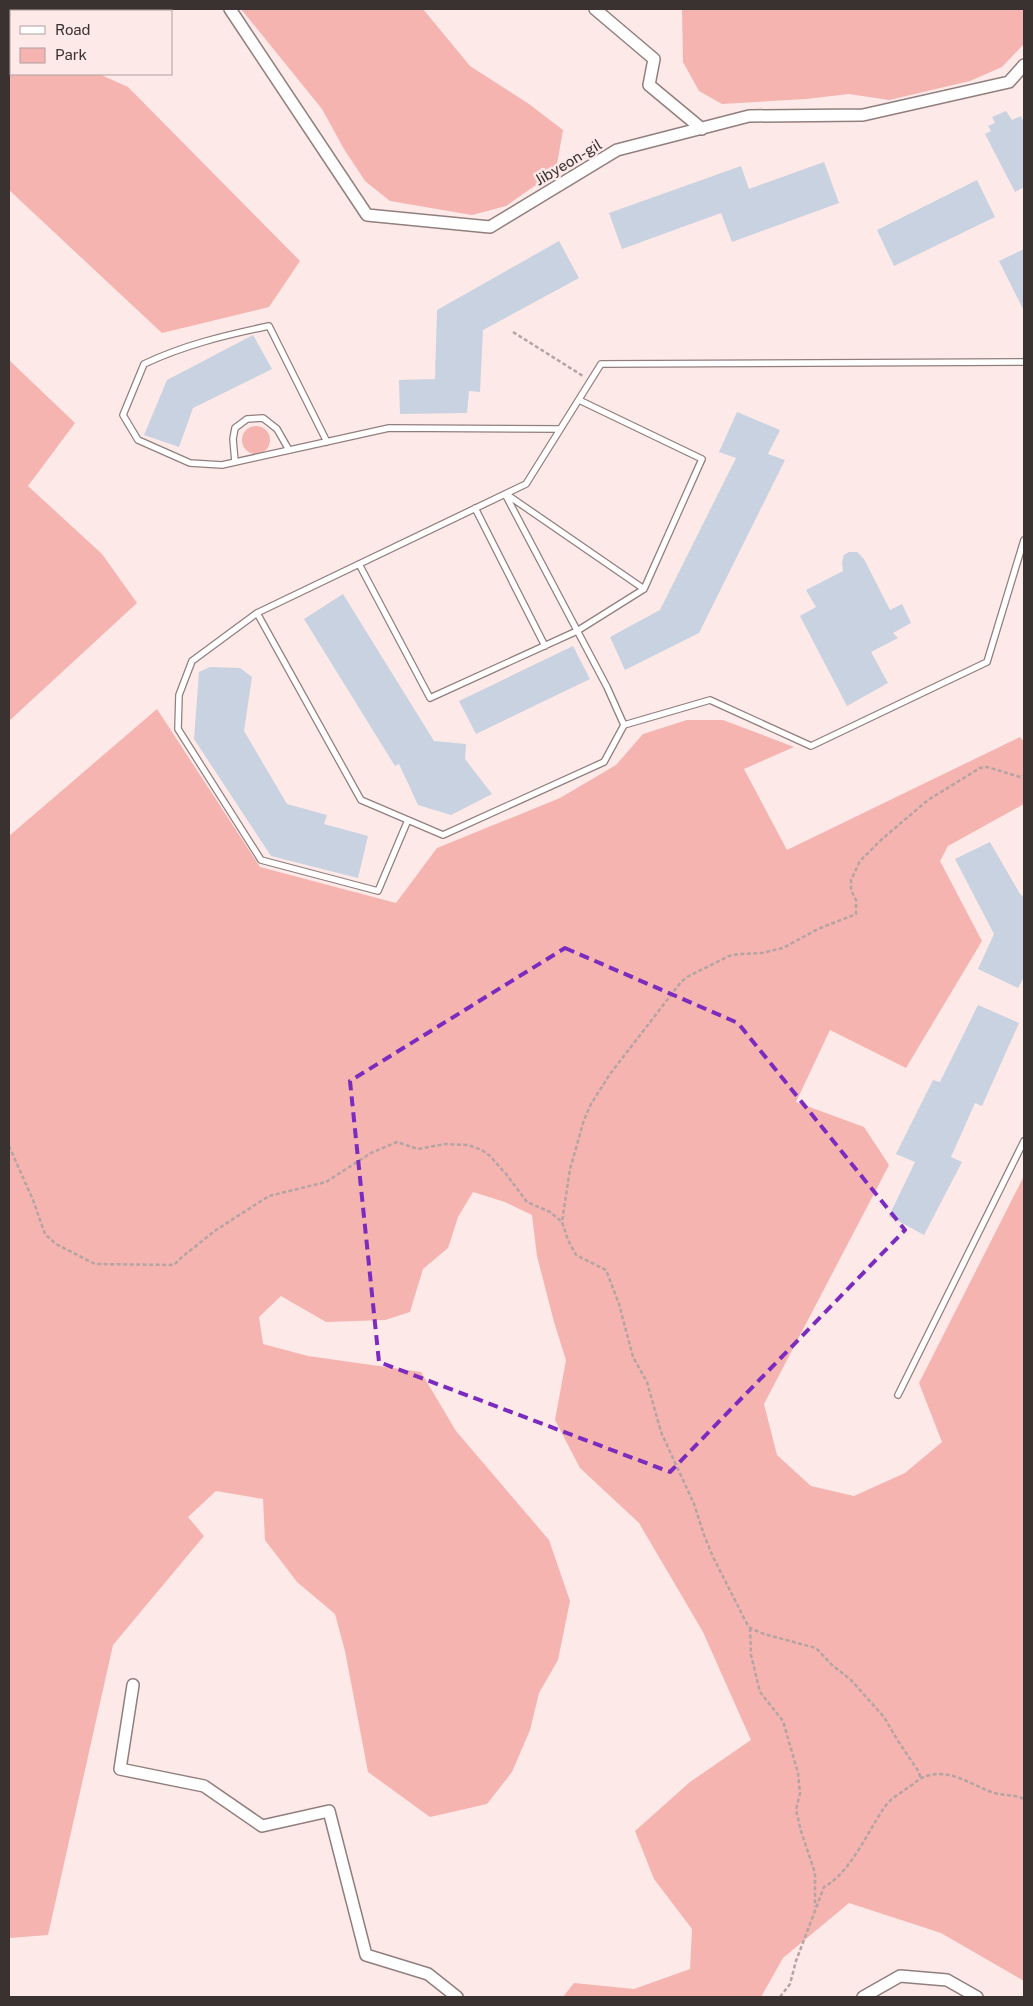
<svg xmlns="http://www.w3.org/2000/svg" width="1033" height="2006" viewBox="0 0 1033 2006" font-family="'Public Sans',sans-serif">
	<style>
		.green { fill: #f5b4b0 }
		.building { fill: #c9d2e0 }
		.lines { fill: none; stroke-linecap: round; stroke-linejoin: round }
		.service-casing { stroke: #917f7e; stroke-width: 8 }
		.minor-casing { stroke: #917f7e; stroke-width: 14 }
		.path { stroke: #b4a4a3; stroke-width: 2.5; stroke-dasharray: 4 2.5; stroke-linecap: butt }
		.service { stroke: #fff; stroke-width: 5.5 }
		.minor { stroke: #fff; stroke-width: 11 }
		.marked { fill: none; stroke: #7b2cbf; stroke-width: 4; stroke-dasharray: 10 6; stroke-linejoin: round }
		.labels { text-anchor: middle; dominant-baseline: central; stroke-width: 5; stroke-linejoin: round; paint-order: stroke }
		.street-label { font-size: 15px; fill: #393231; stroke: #fde9e8 }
	</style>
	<rect width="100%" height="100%" fill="#fde9e8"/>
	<path class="green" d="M 241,9 L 423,9 L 470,66 L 529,104 L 563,130 L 557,164 L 536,185 L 506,206 L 472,215 L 390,201 L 365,181 L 344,149 L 322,109 Z
		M 682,9 L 1024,9 L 1024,44 L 1002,67 L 970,81 L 889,100 L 849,94 L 806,99 L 722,104 L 699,91 L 683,62 Z
		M 9,34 L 11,36 L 11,74 L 99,74 L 128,87 L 300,261 L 269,307 L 162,333 L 9,190 Z
		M 9,360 L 75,423 L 28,486 L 102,554 L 137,603 L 9,721 Z
		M242 440a14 14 0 1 1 28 0a14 14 0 1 1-28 0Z
		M 157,709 L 260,867 L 396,903 L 437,848 L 560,798 L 616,765 L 643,734 L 687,720 L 723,720 L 794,747 L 744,769 L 787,850 L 1020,737 L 1024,742 L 1024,804 L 948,846 L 940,861 L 982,941 L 906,1068 L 830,1030 L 796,1102 L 864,1127 L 889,1165 L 764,1404 L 777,1455 L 811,1486 L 854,1496 L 905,1473 L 942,1442 L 919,1383 L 1024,1176 L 1024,1981 L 941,1933 L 849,1903 L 783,1958 L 761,1997 L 563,1997 L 574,1983 L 634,1989 L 690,1969 L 692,1929 L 654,1879 L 635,1831 L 690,1782 L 751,1740 L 703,1632 L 639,1523 L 580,1468 L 555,1420 L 566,1360 L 554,1322 L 537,1256 L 532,1215 L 505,1202 L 473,1192 L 458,1217 L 448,1248 L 423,1269 L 410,1312 L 385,1320 L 326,1322 L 281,1296 L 259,1317 L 263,1344 L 308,1356 L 421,1372 L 456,1431 L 549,1540 L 570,1601 L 558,1660 L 539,1693 L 530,1730 L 512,1772 L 487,1804 L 430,1817 L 368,1772 L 345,1651 L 335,1614 L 297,1582 L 265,1540 L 263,1499 L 216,1491 L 188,1517 L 204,1536 L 113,1645 L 48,1935 L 9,1938 L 9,836 Z"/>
	<path class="building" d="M 1006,111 L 1012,120 L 1021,116 L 1024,123 L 1024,187 L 1015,192 L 985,134 L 991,131 L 988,126 L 995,123 L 992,117 Z
		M 824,162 L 839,203 L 732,242 L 721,213 L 622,249 L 609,213 L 741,166 L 749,189 Z
		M 977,180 L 995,217 L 894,266 L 877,230 Z
		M 559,241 L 579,278 L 483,330 L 480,392 L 469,391 L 467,413 L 400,414 L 399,380 L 435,379 L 437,310 Z
		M 1024,249 L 1024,311 L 999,261 Z
		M 253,335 L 272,369 L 193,408 L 179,447 L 144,435 L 167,380 Z
		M 737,412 L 780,430 L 768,454 L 785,460 L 699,633 L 625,670 L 610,637 L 660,610 L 736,458 L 719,452 Z
		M 849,552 L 857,552 L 864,559 L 890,610 L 902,604 L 911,623 L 893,633 L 898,638 L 871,652 L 888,683 L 847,706 L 800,616 L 816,607 L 806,590 L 843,571 L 842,562 L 844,555 Z
		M 343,594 L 434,741 L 466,744 L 465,759 L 492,794 L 451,815 L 418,805 L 399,764 L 395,766 L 304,619 Z
		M 573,646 L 590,679 L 476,734 L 459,701 Z
		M 210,667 L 240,668 L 252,677 L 244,731 L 287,804 L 327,815 L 324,824 L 368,836 L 358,878 L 271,856 L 194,739 L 199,672 Z
		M 990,842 L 1020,894 L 1024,897 L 1024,977 L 1018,988 L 978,969 L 994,934 L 955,859 Z
		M 978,1005 L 1019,1023 L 982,1106 L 975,1103 L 951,1157 L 962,1162 L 924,1235 L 889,1216 L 915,1162 L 896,1154 L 933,1080 L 940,1082 Z"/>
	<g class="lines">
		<defs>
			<path id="service" d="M 327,442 L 269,326 C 226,335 184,345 144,364 L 123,415 L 138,440 L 190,463 L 222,465 L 389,428 L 560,429
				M 235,462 L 233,439 L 235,428 L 247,419 L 263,418 L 277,429 L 289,450
				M 505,494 L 607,687 L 624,725 L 604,762 L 443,835 L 361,800 L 257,613 L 526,484 L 601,364 L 1024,362
				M 506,494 L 644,589
				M 475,508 L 545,646
				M 359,564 L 430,698 L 577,631 L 644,589 L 702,459 L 579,400
				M 257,613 L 192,661 L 179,695 L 178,729 L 261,860 L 378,891 L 408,820
				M 624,725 L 710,700 L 811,746 L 987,662 L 1024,540
				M 898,1395 L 1024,1141"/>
			<path id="minor" d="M 230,9 L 367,215 L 490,227 L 617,150 L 749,116 L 863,115 L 1009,82 L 1024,65
				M 595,9 L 654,59 L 649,85 L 702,129
				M 133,1685 L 120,1769 L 204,1786 L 262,1826 L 329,1811 L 366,1955 L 428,1974 L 457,1997
				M 863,1997 L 900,1976 L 947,1980 L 977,1997"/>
		</defs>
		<use href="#service" class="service-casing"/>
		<use href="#minor" class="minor-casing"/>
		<path class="path" d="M 513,332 L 583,376
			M 9,1146 L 33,1200 L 45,1234 L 56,1244 L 95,1264 L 174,1265 L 182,1257 L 216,1230 L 269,1196 L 326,1182 L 371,1153 L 397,1142 L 418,1149 L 445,1144 L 468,1145 L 482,1150 L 490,1156 L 506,1174 L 527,1202 L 550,1212 L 562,1222
			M 750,1628 L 751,1655 L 760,1692 L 783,1721 L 798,1773 L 800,1793 L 796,1810 L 801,1831 L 815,1873 L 815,1907
			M 920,1777 L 919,1772 L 898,1741 L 884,1717 L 851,1680 L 832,1665 L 816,1648 L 764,1634 L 750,1628 L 746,1622 L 713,1557 L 704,1535 L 694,1504 L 661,1432 L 647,1382 L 633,1357 L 619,1304 L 606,1270 L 576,1255 L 568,1240 L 562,1222 L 570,1169 L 584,1120 L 591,1104 L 610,1074 L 681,982 L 687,977 L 729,956 L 739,954 L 762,953 L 783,948 L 818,929 L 856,914 L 856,900 L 851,890 L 851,880 L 860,861 L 882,839 L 928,800 L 980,768 L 987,767 L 1020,777 L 1024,776
			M 780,1997 L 790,1984 L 796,1961 L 824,1887 C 850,1873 867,1833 884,1808 C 891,1797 903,1792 913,1784 C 921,1777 929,1774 940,1774 C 961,1775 976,1787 994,1793 C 1005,1796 1014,1794 1024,1799"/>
		<use href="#service" class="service"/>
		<use href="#minor" class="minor"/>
	</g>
	<path class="marked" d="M 565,948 L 738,1023 L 905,1230 L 670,1472 L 379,1362 L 350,1081 Z"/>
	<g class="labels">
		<g class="street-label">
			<text transform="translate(568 162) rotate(-31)">Jibyeon-gil</text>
		</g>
	</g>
	<rect width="1033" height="2006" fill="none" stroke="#393231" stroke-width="20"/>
	<rect x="10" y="10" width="162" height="65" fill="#fde9e8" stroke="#afa09f"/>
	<rect x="20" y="26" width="25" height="8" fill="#ffffff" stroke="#afa09f"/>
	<text x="55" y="35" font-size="15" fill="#393231">Road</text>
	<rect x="20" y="48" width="25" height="15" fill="#f5b4b0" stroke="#afa09f"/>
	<text x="55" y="60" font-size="15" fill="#393231">Park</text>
</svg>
